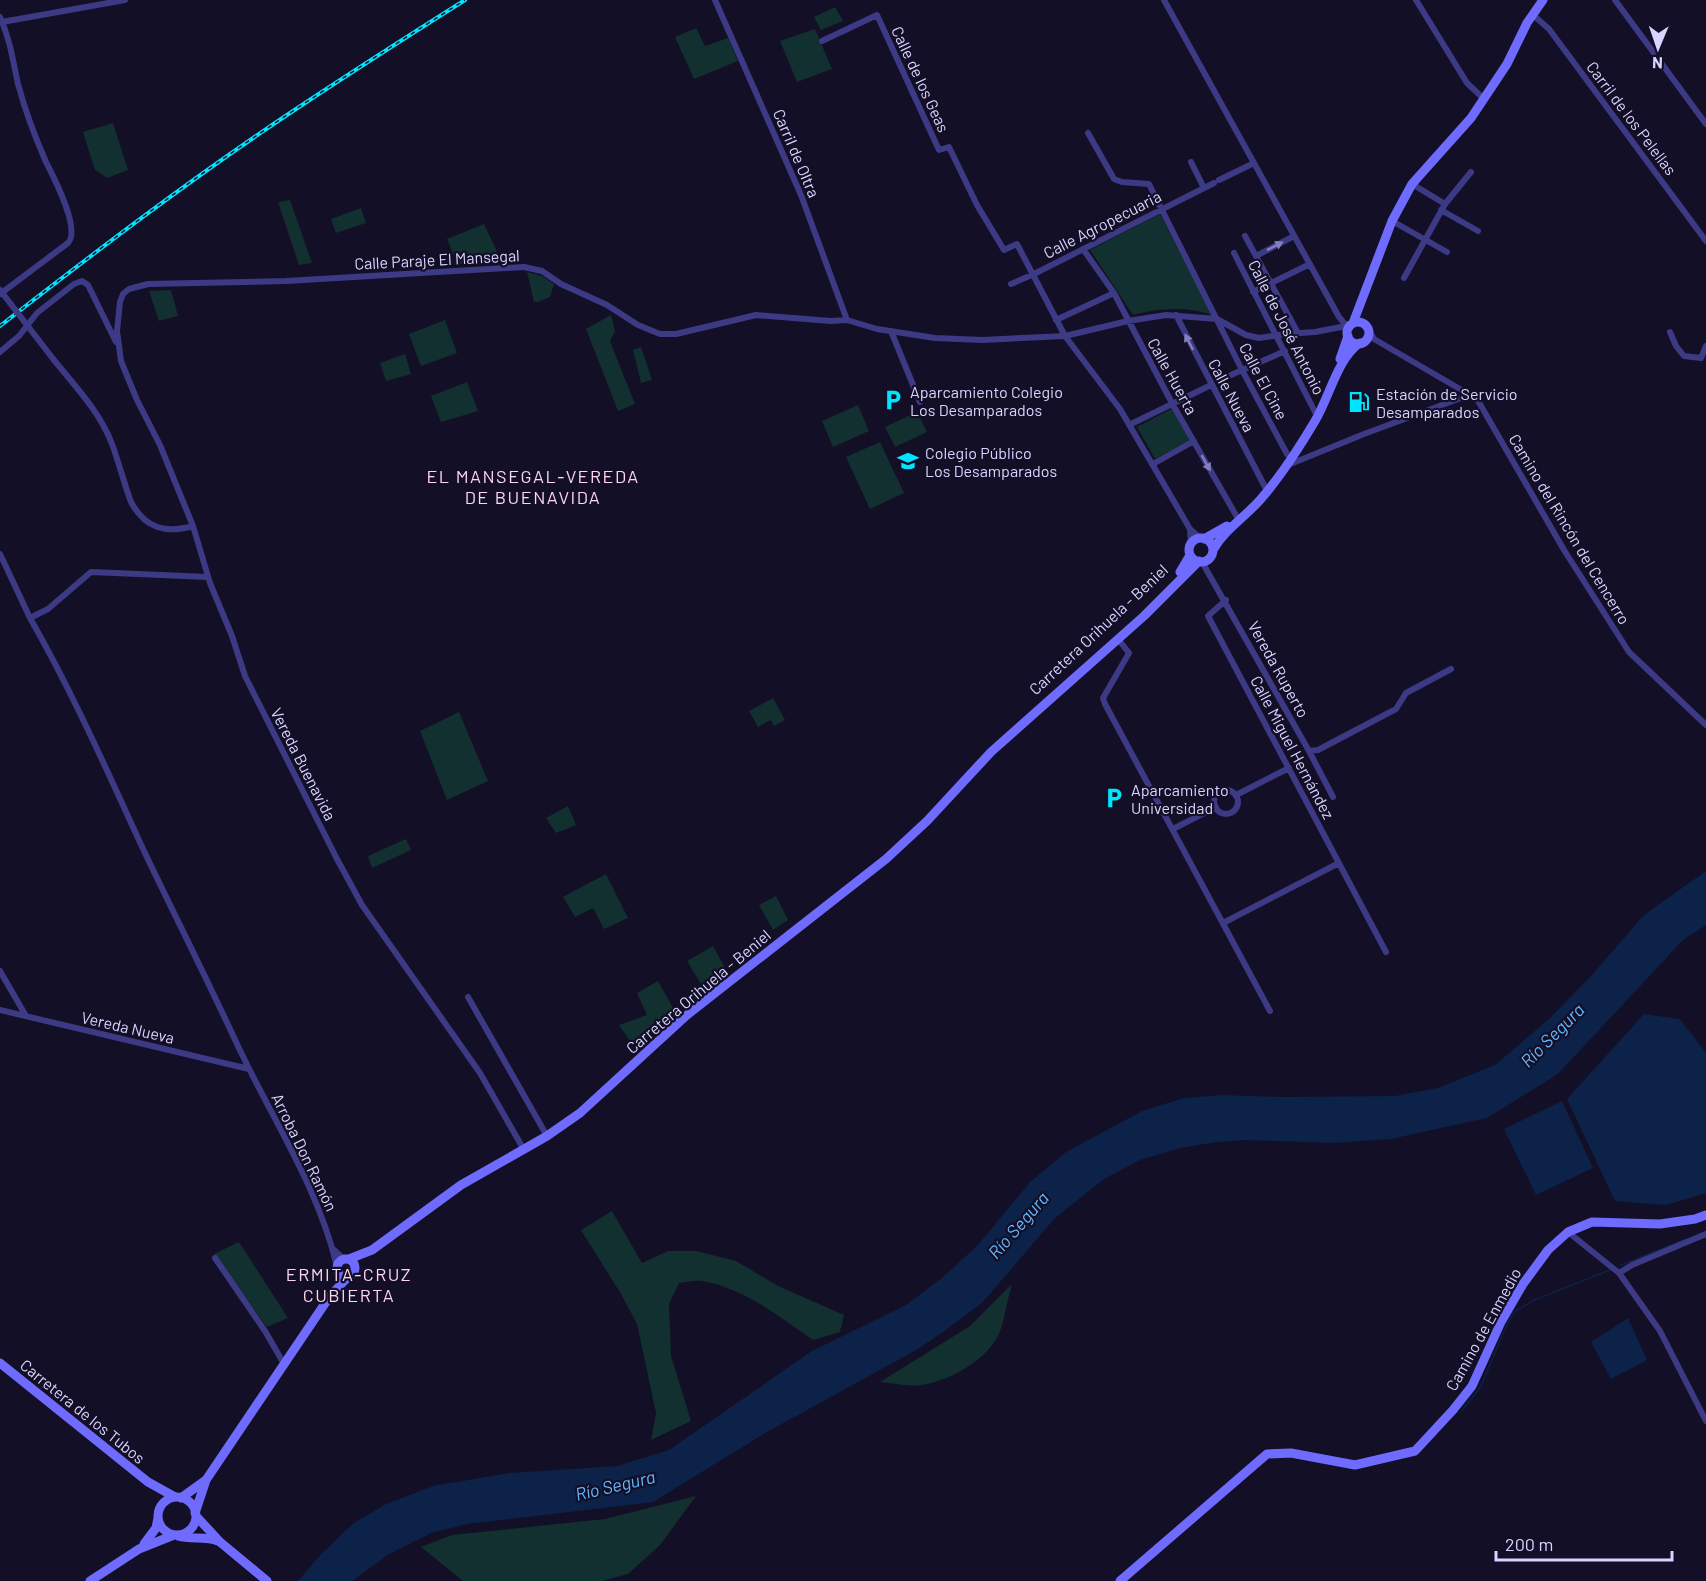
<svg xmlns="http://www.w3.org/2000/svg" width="1706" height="1581" viewBox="0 0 1706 1581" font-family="Barlow,sans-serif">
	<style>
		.green { fill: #12302f }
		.water { fill: #0c2248 }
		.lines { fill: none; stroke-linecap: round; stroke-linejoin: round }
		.stream { stroke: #0c2248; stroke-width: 1.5 }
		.street { stroke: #3d3a85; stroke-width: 6 }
		.secondary { stroke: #6f6bff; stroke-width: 9 }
		.rail-casing { stroke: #00e5ff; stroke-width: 4 }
		.rail { stroke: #130f26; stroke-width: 1.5; stroke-dasharray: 4.5; stroke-linecap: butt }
		.street-bridge { stroke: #3d3a85; stroke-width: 6 }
		.oneway { fill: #837fbc }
		.labels { text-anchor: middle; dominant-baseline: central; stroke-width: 4.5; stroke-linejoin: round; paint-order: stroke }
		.street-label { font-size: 16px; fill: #d9d4ff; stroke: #130f26 }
		.poi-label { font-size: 16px; fill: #d9d4ff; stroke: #130f26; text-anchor: start }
		.neighbourhood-label { font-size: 18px; letter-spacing: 1.5px; fill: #ffd6f0; stroke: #130f26 }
		.water-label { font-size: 18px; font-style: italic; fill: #62b6ff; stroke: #130f26 }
	</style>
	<rect width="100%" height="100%" fill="#130f26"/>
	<path class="green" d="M 835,7 L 843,21 L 821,30 L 814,17 Z
		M 696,28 L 705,46 L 728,38 L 738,61 L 694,79 L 675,37 Z
		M 815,29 L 832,69 L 797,82 L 780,41 Z
		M 113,123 L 128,170 L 107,178 L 95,170 L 83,132 Z
		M 290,200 L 312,263 L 299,265 L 278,202 Z
		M 361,208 L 366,223 L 336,233 L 331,219 Z
		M 1160,214 L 1212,315 C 1187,306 1159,308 1133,315 L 1090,250 Z
		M 484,224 L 502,262 L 457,264 L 447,239 Z
		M 527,272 L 542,276 L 554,284 L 550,297 L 538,302 L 534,302 Z
		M 171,290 L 178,316 L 159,321 L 149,291 Z
		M 611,315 L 615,331 L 610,341 L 635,404 L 618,411 L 586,329 Z
		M 445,320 L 457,353 L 421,366 L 409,334 Z
		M 641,347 L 652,380 L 641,383 L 633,350 Z
		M 405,354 L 411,374 L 386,381 L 380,363 Z
		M 467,382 L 478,411 L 441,422 L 431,396 Z
		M 858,405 L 869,431 L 833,447 L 822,421 Z
		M 1173,408 L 1191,440 L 1155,459 L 1137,427 Z
		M 917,412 L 927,432 L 895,447 L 885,427 Z
		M 880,442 L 904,493 L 870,509 L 846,457 Z
		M 773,698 L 785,720 L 774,726 L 771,720 L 758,727 L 749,711 Z
		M 459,712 L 488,781 L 447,800 L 420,731 Z
		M 568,806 L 576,825 L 556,833 L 546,818 Z
		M 406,839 L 411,850 L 372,868 L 368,856 Z
		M 606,874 L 628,918 L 604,929 L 593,908 L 575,917 L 563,897 Z
		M 776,896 L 788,920 L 773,930 L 759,905 Z
		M 713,946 L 725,968 L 701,984 L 687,961 Z
		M 658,981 L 677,1015 L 634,1047 L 619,1025 L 647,1015 L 637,993 Z
		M 612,1211 L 642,1263 L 668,1251 L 696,1251 L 736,1261 L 778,1286 L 844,1315 L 840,1332 L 813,1340 C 780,1317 744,1288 702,1281 C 695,1280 687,1282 679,1283 L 669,1304 L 671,1356 L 691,1421 L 651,1440 L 656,1413 L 637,1324 L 621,1294 L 581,1230 Z
		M 239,1242 L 288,1318 L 267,1327 L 214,1254 Z
		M 1012,1284 C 1007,1300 1005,1319 999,1334 C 987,1360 949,1381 922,1385 C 909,1387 893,1383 880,1382 L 970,1326 Z
		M 696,1496 L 660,1545 L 628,1574 L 602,1581 L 463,1581 L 421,1547 L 452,1535 L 605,1519 Z"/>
	<path class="water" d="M 1706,871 L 1706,925 L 1683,940 L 1558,1074 L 1487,1118 L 1391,1139 L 1334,1143 L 1245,1140 L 1217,1142 L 1180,1148 L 1140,1160 L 1104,1179 L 1055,1218 L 983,1302 L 943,1332 L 918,1349 L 767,1432 L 653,1502 L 467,1524 L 431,1533 L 389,1554 L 352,1581 L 298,1581 L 322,1553 L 354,1523 L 384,1505 L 433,1486 L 510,1473 L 617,1466 L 669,1450 L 812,1351 L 906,1305 L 942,1278 L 978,1245 L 1030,1182 L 1066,1152 L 1142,1111 L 1184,1098 L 1223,1095 L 1282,1097 L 1395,1096 L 1438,1088 L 1495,1065 L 1550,1018 L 1591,976 L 1644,915 Z
		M 1644,1014 L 1680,1019 L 1706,1053 L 1706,1193 L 1666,1205 L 1615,1201 L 1567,1099 Z
		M 1562,1101 L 1593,1168 L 1536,1195 L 1504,1129 Z
		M 1628,1318 L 1647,1360 L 1611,1379 L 1591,1342 Z"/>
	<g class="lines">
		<path class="stream" d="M 1619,1266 L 1686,1239
			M 1462,1411 L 1481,1386 L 1505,1329 L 1514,1312 L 1534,1300 L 1610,1270"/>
		<path class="street" d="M 715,0 L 801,195 L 847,320
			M 1164,0 L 1339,317 L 1345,324 L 1350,325
			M 1416,0 L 1467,83 L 1484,99
			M 1615,0 L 1706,124
			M 1533,15 L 1549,29 L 1706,241
			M 0,17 C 10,39 13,61 18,84 C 25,110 35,137 46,162 C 54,178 81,229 68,243 L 0,294
			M 2,22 L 125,0
			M 822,41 L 877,15 L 939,150 L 949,147 L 977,205 L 1004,250 L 1017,244 L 1065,336 L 1120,409 L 1190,529 L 1200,538
			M 1088,133 L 1114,179 L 1122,182 L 1149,184 L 1242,370 L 1287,454
			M 1191,162 L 1204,188
			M 1219,180 L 1254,163
			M 1412,184 L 1445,204
			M 1441,210 L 1478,231
			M 1392,221 L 1447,252
			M 1245,236 L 1298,333
			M 1083,249 L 1114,293 L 1173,405 L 1237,517
			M 1234,253 L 1315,412
			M 1256,256 L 1294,236
			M 1404,278 L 1445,204 L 1471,172
			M 1011,284 L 1034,274 L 1214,183
			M 1253,292 L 1310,264
			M 1176,315 L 1265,487
			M 1056,320 L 1114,293
			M 1369,330 L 1374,339 L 1477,399 L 1564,550 L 1629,652 L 1706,725
			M 891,331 L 920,402
			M 1670,332 L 1676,346 L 1684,356 L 1701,358 L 1706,346
			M 0,352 L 19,336 L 37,313 L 74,284 L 82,281 L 88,285 L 116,342
			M 54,360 C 75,386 100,412 112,444 C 119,463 124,483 131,502 C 145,528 165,534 193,526
			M 1231,375 L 1285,351
			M 1129,425 L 1211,385
			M 1153,464 L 1194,441
			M 1288,465 L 1364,434 L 1469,395
			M 1190,529 L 1191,544
			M 0,554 L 30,618
			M 1202,562 L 1309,751 L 1318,750 L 1396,709 L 1406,693 L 1451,669
			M 208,577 L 91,572 L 48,609 L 30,618 C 73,693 108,773 144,851 C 175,916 207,979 237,1044 C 271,1117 319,1188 337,1267
			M 1226,600 L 1208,616 L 1386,952
			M 1118,639 L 1129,653 L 1103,698 L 1105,704 L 1270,1011
			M 1309,751 L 1333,797
			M1214 802a12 12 0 1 1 24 0a12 12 0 1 1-24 0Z
			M 1236,795 L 1289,768
			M 1173,829 L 1216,807
			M 1223,923 L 1339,863
			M 0,971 L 26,1016
			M 468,997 L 547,1136
			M 0,1010 L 249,1069
			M 524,1150 L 480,1073 L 362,905 L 337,859 L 245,676 L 232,636 L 210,583 L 193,526 L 160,445 L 137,400 L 121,361 L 117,331 L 120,302 L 123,294 L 129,289 L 148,284 L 286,281 L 524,267 L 542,271 L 561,284 L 607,305 L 638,325 L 660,334 L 676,334 L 756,315 L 831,321 L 847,320 L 877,329 L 935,338 L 982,340 L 1065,336 L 1128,321 L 1166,315 L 1217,319 L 1246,335 L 1259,338 L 1286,334 L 1315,332 L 1341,327 L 1349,328
			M 1568,1232 L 1619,1273 L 1660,1331 L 1706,1421
			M 333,1249 L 344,1259
			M 215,1258 L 265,1331 L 284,1364
			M 1619,1273 L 1632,1265 L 1706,1234"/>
		<path class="secondary" d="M1347 333a11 11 0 1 1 22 0a11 11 0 1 1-22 0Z
			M 1353,323 L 1392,221 L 1412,184 L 1471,118 L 1507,64 L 1527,23 L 1543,0
			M 1340,359 L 1348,336
			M1189 550a12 12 0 1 1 24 0a12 12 0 1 1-24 0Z
			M 1204,539 L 1227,526
			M 1213,550 C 1224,530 1245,517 1260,500 C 1281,476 1299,448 1315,421 C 1329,398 1338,357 1360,343
			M 1180,572 L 1190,555 L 1189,551
			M337 1268a9 9 0 1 1 18 0a9 9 0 1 1-18 0Z
			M 349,1259 L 372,1250 L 461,1185 L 547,1136 L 580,1113 L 687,1015 L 886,859 L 927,821 L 991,752 L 1144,616 L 1199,561
			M 0,1363 L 148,1482 L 175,1497
			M158 1516a19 19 0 1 1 38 0a19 19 0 1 1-38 0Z
			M 181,1498 L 206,1480
			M 195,1513 L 206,1480 L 330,1296 L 348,1277
			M 196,1516 L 220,1542 L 267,1581
			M 178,1536 C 191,1540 205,1536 218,1541
			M 144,1544 L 156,1528 L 158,1518
			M 90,1581 L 139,1549 L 174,1535
			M 1120,1581 L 1267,1454 L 1291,1453 L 1355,1465 L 1415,1451 L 1453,1410 L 1472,1386 L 1501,1322 L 1523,1284 L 1548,1250 L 1568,1232 L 1592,1222 L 1660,1224 L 1695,1219 L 1706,1215"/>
		<defs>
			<path id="rail" d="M 0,326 C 95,252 192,178 293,111 C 350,73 408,36 465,0"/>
		</defs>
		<use href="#rail" class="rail-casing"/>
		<use href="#rail" class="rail"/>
		<path class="street-bridge" d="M 0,290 L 54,360"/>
	</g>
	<defs><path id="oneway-solid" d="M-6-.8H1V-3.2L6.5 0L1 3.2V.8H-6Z" transform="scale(1.5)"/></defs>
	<g class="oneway">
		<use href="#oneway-solid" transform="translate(1275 246) rotate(-27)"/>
		<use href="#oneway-solid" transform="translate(1189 342) rotate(-117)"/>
		<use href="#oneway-solid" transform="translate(1206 463) rotate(61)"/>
	</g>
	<defs>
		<symbol id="parking-bare" viewBox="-9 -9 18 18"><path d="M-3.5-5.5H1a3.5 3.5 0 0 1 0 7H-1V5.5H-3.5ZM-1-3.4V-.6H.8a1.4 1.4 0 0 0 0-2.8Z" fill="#00e5ff" stroke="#130f26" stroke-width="2.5" paint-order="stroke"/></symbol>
		<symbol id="fuel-bare" viewBox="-9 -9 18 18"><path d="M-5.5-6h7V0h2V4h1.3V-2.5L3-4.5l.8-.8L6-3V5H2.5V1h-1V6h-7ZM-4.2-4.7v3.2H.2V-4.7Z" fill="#00e5ff" stroke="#130f26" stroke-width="2.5" paint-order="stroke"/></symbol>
		<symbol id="school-bare" viewBox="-9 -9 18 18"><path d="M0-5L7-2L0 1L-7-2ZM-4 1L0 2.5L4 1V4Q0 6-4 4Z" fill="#00e5ff" stroke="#130f26" stroke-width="2.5" paint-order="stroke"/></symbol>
	</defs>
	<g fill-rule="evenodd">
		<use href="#parking-bare" x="878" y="385" width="30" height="30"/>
		<use href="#fuel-bare" x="1344" y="387" width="30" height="30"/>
		<use href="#school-bare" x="893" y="446" width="30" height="30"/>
		<use href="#parking-bare" x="1099" y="783" width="30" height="30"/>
	</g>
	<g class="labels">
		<g class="street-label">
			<text transform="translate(921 79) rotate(65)">Calle de los Geas</text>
			<text transform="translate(1632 118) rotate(53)">Carril de los Pelellas</text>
			<text transform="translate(797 153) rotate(67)">Carril de Oltra</text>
			<text transform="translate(1102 224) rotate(-27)">Calle Agropecuaria</text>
			<text transform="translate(437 259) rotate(-3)">Calle Paraje El Mansegal</text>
			<text transform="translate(1287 327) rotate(63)">Calle de José Antonio</text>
			<text transform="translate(1173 376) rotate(61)">Calle Huerta</text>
			<text transform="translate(1264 381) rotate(62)">Calle El Cine</text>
			<text transform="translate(1232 395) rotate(62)">Calle Nueva</text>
			<text transform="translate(1570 529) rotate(59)">Camino del Rincón del Cencerro</text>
			<text transform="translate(1098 629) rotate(-43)">Carretera Orihuela - Beniel</text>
			<text transform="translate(1279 669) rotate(61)">Vereda Ruperto</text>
			<text transform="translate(1293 747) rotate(62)">Calle Miguel Hernández</text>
			<text transform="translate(304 764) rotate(63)">Vereda Buenavida</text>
			<text transform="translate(698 991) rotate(-40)">Carretera Orihuela - Beniel</text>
			<text transform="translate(128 1027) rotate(13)">Vereda Nueva</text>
			<text transform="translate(305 1152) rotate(64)">Arroba Don Ramón</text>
			<text transform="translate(1483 1329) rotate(-61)">Camino de Enmedio</text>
			<text transform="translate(83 1411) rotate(39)">Carretera de los Tubos</text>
		</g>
		<g class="poi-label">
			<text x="910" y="391">Aparcamiento Colegio<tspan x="910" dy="18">Los Desamparados</tspan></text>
			<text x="1376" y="393">Estación de Servicio<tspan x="1376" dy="18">Desamparados</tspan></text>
			<text x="925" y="452">Colegio Público<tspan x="925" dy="18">Los Desamparados</tspan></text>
			<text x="1131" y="789">Aparcamiento<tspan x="1131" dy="18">Universidad</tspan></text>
		</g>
		<g class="neighbourhood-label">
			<text x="533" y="476">EL MANSEGAL-VEREDA<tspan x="533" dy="21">DE BUENAVIDA</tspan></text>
			<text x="349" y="1274">ERMITA-CRUZ<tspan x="349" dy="21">CUBIERTA</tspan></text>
		</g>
		<g class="water-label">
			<text transform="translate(1552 1035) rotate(-45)">Río Segura</text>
			<text transform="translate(1018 1225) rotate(-49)">Río Segura</text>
			<text transform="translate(615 1485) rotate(-13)">Río Segura</text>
		</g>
	</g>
	<g transform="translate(1658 48) rotate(182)" stroke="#130f26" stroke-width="4.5" paint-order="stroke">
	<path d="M0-4.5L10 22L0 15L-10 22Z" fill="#d9d4ff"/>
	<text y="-9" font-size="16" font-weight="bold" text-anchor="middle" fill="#d9d4ff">N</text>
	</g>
	<path d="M1496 1551v9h176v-9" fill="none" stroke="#d9d4ff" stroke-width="3"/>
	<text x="1505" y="1551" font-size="18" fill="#d9d4ff" stroke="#130f26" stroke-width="4.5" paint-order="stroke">200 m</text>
</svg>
